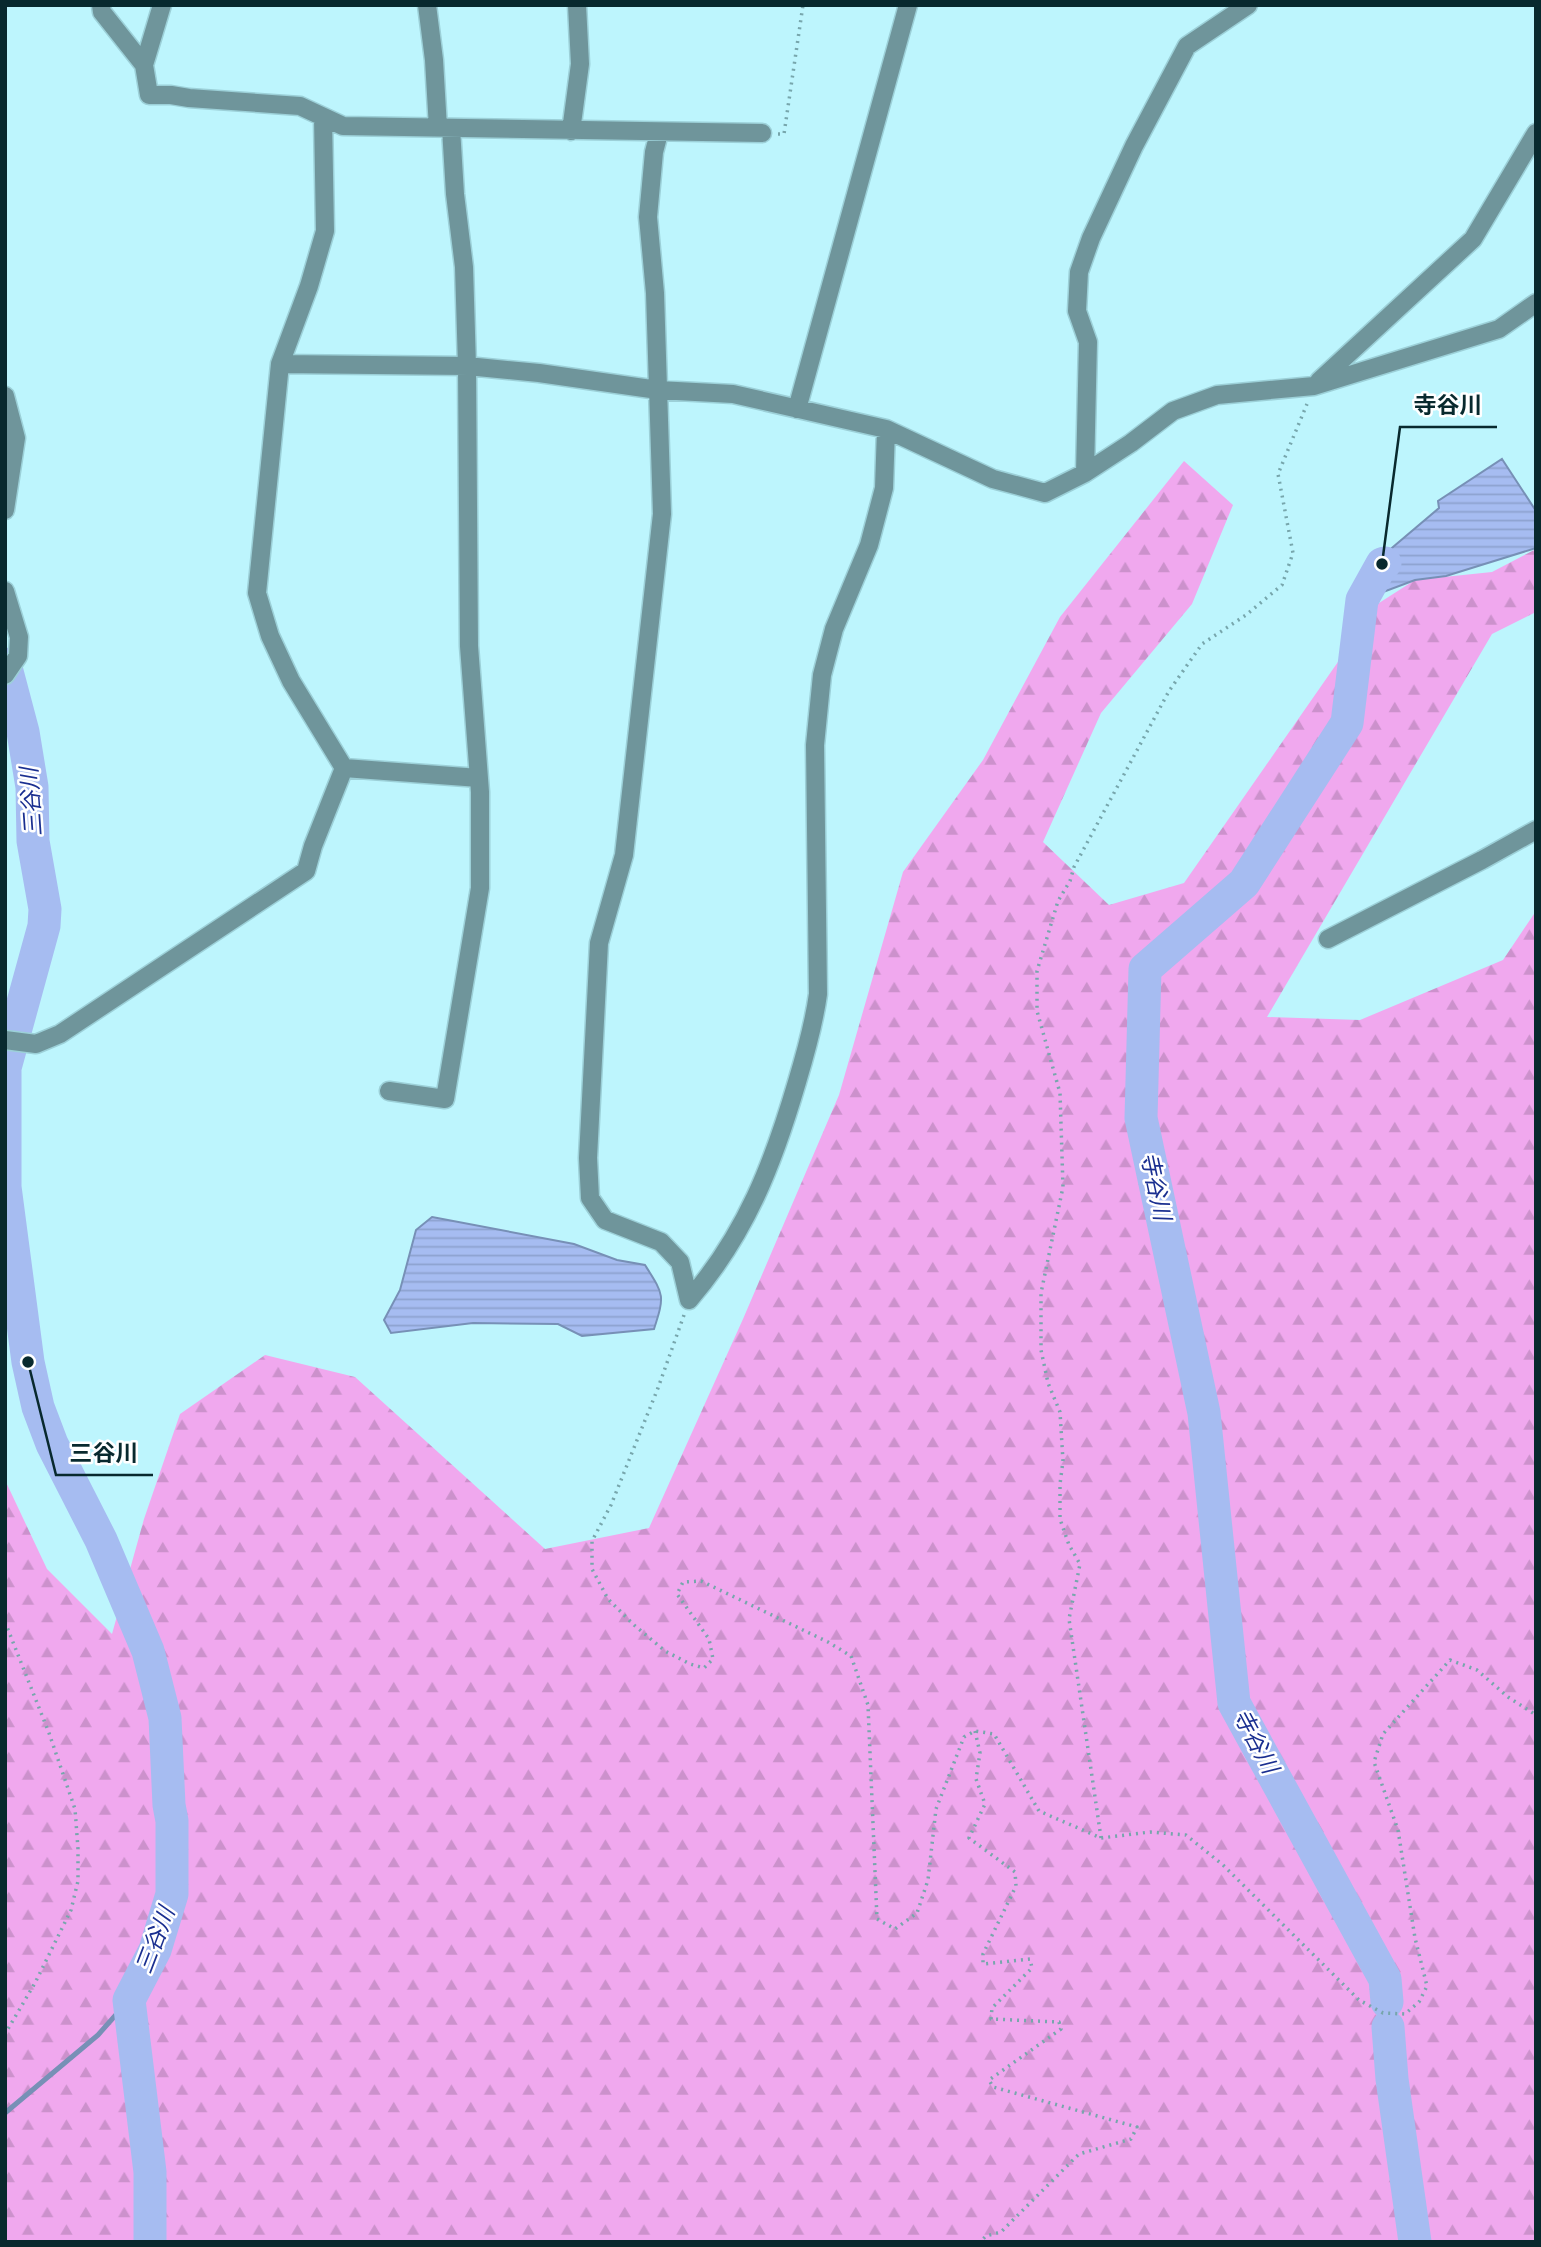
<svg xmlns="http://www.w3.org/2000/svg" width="1541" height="2247" viewBox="0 0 1541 2247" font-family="Cabin,'Noto Sans JP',sans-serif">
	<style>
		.forest { fill: url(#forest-firs) }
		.water { fill: url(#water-rules); stroke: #7790b6; stroke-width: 2 }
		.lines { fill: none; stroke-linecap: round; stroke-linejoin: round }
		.stream { stroke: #7790b6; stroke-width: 5 }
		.river { stroke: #a6bcf1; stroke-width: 33 }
		.street-casing { stroke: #9cd0d8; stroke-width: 21 }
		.path { stroke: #77a6ac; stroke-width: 3.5; stroke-dasharray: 2 5; stroke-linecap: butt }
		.street { stroke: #6f959b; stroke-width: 18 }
		.labels { text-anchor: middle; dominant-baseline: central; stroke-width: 5; stroke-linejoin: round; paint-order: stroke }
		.water-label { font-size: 23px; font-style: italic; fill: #1a2f90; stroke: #fff }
		.leader { fill: none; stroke: #08292e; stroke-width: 2.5 }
		.callout-dot { fill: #08292e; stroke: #fff; stroke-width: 2.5 }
		.callout-label { font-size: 23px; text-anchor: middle; font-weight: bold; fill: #08292e; stroke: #fff; stroke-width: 5; stroke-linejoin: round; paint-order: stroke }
	</style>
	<defs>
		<pattern id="forest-firs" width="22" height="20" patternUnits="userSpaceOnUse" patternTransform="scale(1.75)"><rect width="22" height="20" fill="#f0a8ee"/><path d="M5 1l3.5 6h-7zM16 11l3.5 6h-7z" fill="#cc91cc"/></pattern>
		<pattern id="water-rules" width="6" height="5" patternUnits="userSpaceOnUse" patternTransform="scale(1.75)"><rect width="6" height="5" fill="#a6bcf1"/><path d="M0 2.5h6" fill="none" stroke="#8da2cf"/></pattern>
	</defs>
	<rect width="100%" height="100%" fill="#bdf5fd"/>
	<path class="forest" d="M 1184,461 L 1233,505 L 1192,604 L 1101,713 L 1043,842 L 1109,905 L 1184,883 L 1379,603 L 1415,580 L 1492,572 L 1536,549 L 1536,612 L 1492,634 L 1267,1017 L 1360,1020 L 1503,960 L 1536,911 L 1536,2242 L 5,2242 L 5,1480 L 47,1569 L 112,1634 L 144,1519 L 180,1414 L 265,1355 L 355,1377 L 545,1549 L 649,1528 L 743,1319 L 839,1095 L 903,872 L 983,760 L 1060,617 Z"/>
	<path class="water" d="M 1502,459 L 1536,511 L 1536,548 L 1446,576 L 1415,580 L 1362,600 L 1367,569 L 1439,508 L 1438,501 Z
		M 432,1217 L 574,1244 L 617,1260 L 645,1265 C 664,1295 665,1295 654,1329 L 582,1336 L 558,1324 L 473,1323 L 391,1333 L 384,1320 L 400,1290 L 416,1230 Z"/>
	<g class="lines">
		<path class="stream" d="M 5,2113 L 98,2035 L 129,2000"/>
		<path class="river" d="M 1385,563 L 1382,564 L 1362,600 L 1347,723 L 1244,883 L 1145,969 L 1141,1118 L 1204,1413 L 1234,1703 L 1385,1979 L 1387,2002
			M 5,664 L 23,732 L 32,787 L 33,841 L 45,909 L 44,926 L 5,1068 L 5,1187 L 28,1362 L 38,1407 L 52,1444 L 101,1540 L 148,1651 L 165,1718 L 169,1805 L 172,1821 L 172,1894 L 155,1950 L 129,2000 L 150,2172 L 150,2242
			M 1388,2027 L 1392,2079 L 1415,2242"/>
		<defs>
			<path id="street" d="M 101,5 L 102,12 L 144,65 L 149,95 L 171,95 L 189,98 L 300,106 L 343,126 L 762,133
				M 427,5 L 434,60 L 438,128
				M 144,65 L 162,5
				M 571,131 L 580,64 L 577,5
				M 659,133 L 654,152 L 648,217 L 655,293 L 662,514 L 624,855 L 599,943 L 588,1158 L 590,1198 L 605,1220 L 661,1242 L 680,1262 L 689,1300
				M 280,364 L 467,366 L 539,373 L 658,390 L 733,394 L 886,429 L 993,479 L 1045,493 L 1085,473 L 1131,443 L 1173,411 L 1217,395 L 1314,386 L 1499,329 L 1536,303
				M 1319,381 L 1473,239 L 1536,133
				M 5,396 L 16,438 L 5,510
				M 797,409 L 908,5
				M 1085,473 L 1088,342 L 1077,311 L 1079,272 L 1091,238 L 1134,146 L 1187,46 L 1248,5
				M 5,591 L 19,637 L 18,656 L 5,675
				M 344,768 L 479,778
				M 1328,939 L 1482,860 L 1536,830
				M 5,1040 L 36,1044 L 60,1034 L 306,871 L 313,846 L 344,768 L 291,681 L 270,636 L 257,593 L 280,364 L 309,286 L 325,231 L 323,117
				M 389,1091 L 445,1099 L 480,888 L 480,792 L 469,646 L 467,366 L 464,267 L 455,194 L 451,128
				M 689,1300 C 746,1234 773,1164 797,1082 C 806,1052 814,1024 818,994 L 815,745 L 822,675 L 834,629 L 869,545 L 884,488 L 886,429"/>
		</defs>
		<use href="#street" class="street-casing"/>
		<path class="path" d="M 778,134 L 784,134 L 803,5
			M 684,1315 L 658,1388 L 611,1505 L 592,1541 L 592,1569 L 608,1599 L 634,1625 L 665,1651 L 690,1664 L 704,1668 L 713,1659 L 709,1639 L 677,1594 L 683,1582 L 701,1581 L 828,1642 L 851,1656 L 868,1705 L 877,1919 L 895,1929 L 917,1913 L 928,1880 L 936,1809 L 964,1737 L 975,1731 L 994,1734 L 1039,1811 L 1101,1838 L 1150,1832 L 1186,1835 L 1223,1865 L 1359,2000 L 1383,2013 L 1405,2014 L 1419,2002 L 1427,1986 L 1415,1938 L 1398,1830 L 1374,1762 L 1383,1734 L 1450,1660 L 1477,1670 L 1508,1697 L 1536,1715
			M 5,1622 L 49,1733 L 75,1809 L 78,1849 L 78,1881 L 71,1910 L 35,1983 L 5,2034
			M 975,1731 L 980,1753 L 976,1779 L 985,1804 L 969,1838 L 1015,1872 L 1016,1886 L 983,1954 L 983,1964 L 1030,1959 L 1032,1968 L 992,2008 L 991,2019 L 1059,2022 L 1061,2029 L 989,2080 L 993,2087 L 1137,2127 L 1131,2139 L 1079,2154 L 1001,2232 L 986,2236 L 980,2242
			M 1101,1838 L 1069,1619 L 1080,1564 L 1069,1545 L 1060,1519 L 1060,1484 L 1063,1461 L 1060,1412 L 1048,1383 L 1041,1350 L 1041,1293 L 1063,1187 L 1060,1093 L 1037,1011 L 1037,971 L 1058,901 L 1070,881 L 1074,867 L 1169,691 L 1202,644 L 1246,615 L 1282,585 L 1293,553 L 1278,474 L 1307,404"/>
		<use href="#street" class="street"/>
	</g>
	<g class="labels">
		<g class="water-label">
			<text transform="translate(31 802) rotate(-94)">三谷川</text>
			<text transform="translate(1156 1186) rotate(78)">寺谷川</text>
			<text transform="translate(1256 1741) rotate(62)">寺谷川</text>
			<text transform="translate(155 1940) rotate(-69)">三谷川</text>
		</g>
	</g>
	<path class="leader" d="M1382 564L1400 427H1497M28 1362L56 1475H153"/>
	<g class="callout-dot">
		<circle cx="1382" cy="564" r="7"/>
		<circle cx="28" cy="1362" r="7"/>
	</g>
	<g class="callout-label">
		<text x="1448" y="413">寺谷川</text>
		<text x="104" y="1461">三谷川</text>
	</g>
	<rect width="1541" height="2247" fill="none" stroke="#08292e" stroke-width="14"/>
</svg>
